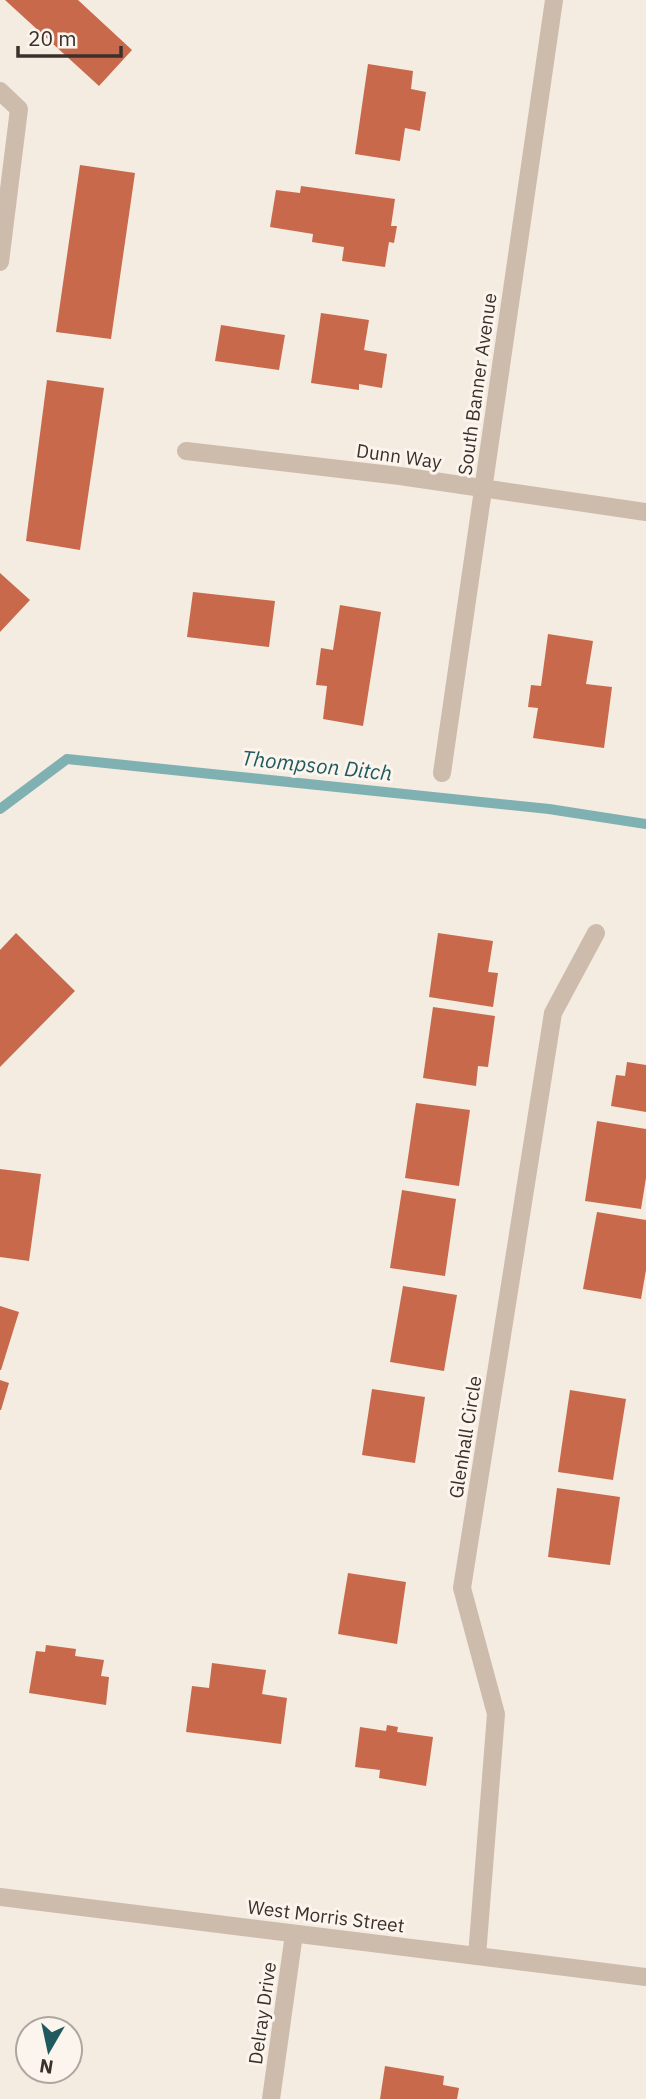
<svg xmlns="http://www.w3.org/2000/svg" width="646" height="2099" viewBox="0 0 646 2099" font-family="'IBM Plex Sans',sans-serif">
	<style>
		.lines { fill: none; stroke-linecap: round; stroke-linejoin: round }
		.stream { stroke: #7fb0b2; stroke-width: 10 }
		.building { fill: #c8694b }
		.minor { stroke: #cdbbac; stroke-width: 18 }
		.labels { text-anchor: middle; dominant-baseline: central; stroke-width: 6; stroke-linejoin: round; paint-order: stroke }
		.street-label { font-size: 19px; fill: #3b302b; stroke: #fbf5ee }
		.water-label { font-size: 21px; font-style: italic; fill: #1f5a5e; stroke: #fbf5ee }
	</style>
	<rect width="100%" height="100%" fill="#f4ebe1"/>
	<g class="lines">
		<path class="stream" d="M 0,809 L 67,759 L 549,809 L 646,824"/>
	</g>
	<path class="building" d="M 5,0 L 78,0 L 132,50 L 99,86 Z
		M 368,64 L 413,71 L 411,89 L 426,92 L 420,131 L 405,128 L 400,161 L 355,154 Z
		M 80,165 L 135,173 L 111,339 L 56,332 Z
		M 301,186 L 395,199 L 391,226 L 397,226 L 394,243 L 389,242 L 385,267 L 342,261 L 344,247 L 312,242 L 313,234 L 270,227 L 276,190 L 300,193 Z
		M 321,313 L 369,320 L 364,350 L 387,354 L 382,388 L 359,384 L 359,390 L 311,383 Z
		M 221,325 L 285,335 L 279,370 L 215,361 Z
		M 47,380 L 104,388 L 80,550 L 26,541 Z
		M 0,573 L 30,600 L 0,632 Z
		M 193,592 L 275,601 L 269,647 L 187,637 Z
		M 340,605 L 381,612 L 363,726 L 323,719 L 327,686 L 316,685 L 321,648 L 333,650 Z
		M 548,634 L 593,641 L 586,684 L 612,687 L 604,748 L 533,738 L 538,708 L 528,707 L 531,685 L 541,686 Z
		M 16,933 L 75,991 L 0,1067 L 0,950 Z
		M 438,933 L 493,941 L 488,972 L 498,973 L 493,1007 L 429,997 Z
		M 433,1007 L 495,1016 L 488,1067 L 478,1066 L 476,1086 L 423,1078 Z
		M 627,1062 L 646,1065 L 646,1112 L 611,1106 L 616,1075 L 625,1076 Z
		M 416,1103 L 470,1110 L 459,1186 L 405,1178 Z
		M 597,1121 L 646,1129 L 646,1178 L 641,1209 L 585,1201 Z
		M 0,1169 L 41,1174 L 29,1261 L 0,1257 Z
		M 402,1190 L 456,1199 L 445,1276 L 390,1268 Z
		M 597,1212 L 646,1220 L 646,1270 L 641,1299 L 583,1289 Z
		M 403,1286 L 457,1295 L 444,1371 L 390,1362 Z
		M 0,1306 L 19,1312 L 1,1370 L 0,1370 Z
		M 0,1380 L 9,1383 L 1,1410 L 0,1410 Z
		M 372,1389 L 425,1397 L 415,1463 L 362,1455 Z
		M 570,1390 L 626,1399 L 613,1480 L 558,1472 Z
		M 557,1488 L 620,1497 L 610,1565 L 548,1557 Z
		M 348,1573 L 406,1582 L 397,1644 L 338,1634 Z
		M 46,1645 L 76,1649 L 75,1656 L 104,1660 L 101,1676 L 109,1677 L 106,1705 L 29,1693 L 36,1651 L 45,1652 Z
		M 212,1663 L 266,1670 L 262,1694 L 287,1698 L 281,1744 L 186,1732 L 192,1686 L 209,1688 Z
		M 387,1725 L 398,1727 L 397,1732 L 433,1737 L 426,1786 L 379,1778 L 380,1770 L 355,1767 L 360,1727 L 386,1731 Z
		M 385,2066 L 444,2076 L 443,2085 L 459,2088 L 457,2099 L 380,2099 Z"/>
	<g class="lines">
		<path class="minor" d="M 0,91 L 19,109 L 0,262
			M 186,451 L 400,476 L 646,512
			M 442,773 L 554,0
			M 0,1897 L 646,1977
			M 477,1956 L 496,1714 L 462,1588 L 553,1013 L 596,933
			M 271,2099 L 294,1934"/>
	</g>
	<g class="labels">
		<g class="street-label">
			<text transform="translate(477 384) rotate(-82)">South Banner Avenue</text>
			<text transform="translate(399 456) rotate(8)">Dunn Way</text>
			<text transform="translate(465 1437) rotate(-81)">Glenhall Circle</text>
			<text transform="translate(326 1916) rotate(7)">West Morris Street</text>
			<text transform="translate(262 2013) rotate(-82)">Delray Drive</text>
		</g>
		<g class="water-label">
			<text transform="translate(317 765) rotate(6)">Thompson Ditch</text>
		</g>
	</g>
	<g transform="translate(49 2050) rotate(189)"><circle r="33" fill="#fbf5ee" stroke="#aea6a0" stroke-width="2"/>
	<path d="M0-5L12 26L0 18L-12 26Z" fill="#1f5a5e"/>
	<text y="-10" font-size="19" font-weight="bold" text-anchor="middle" fill="#3b302b">N</text>
	</g>
	<path d="M18 46v10h103v-10" fill="none" stroke="#3b302b" stroke-width="3.5"/>
	<text x="28" y="46" font-size="21" fill="#3b302b" stroke="#fbf5ee" stroke-width="5" paint-order="stroke">20 m</text>
</svg>
